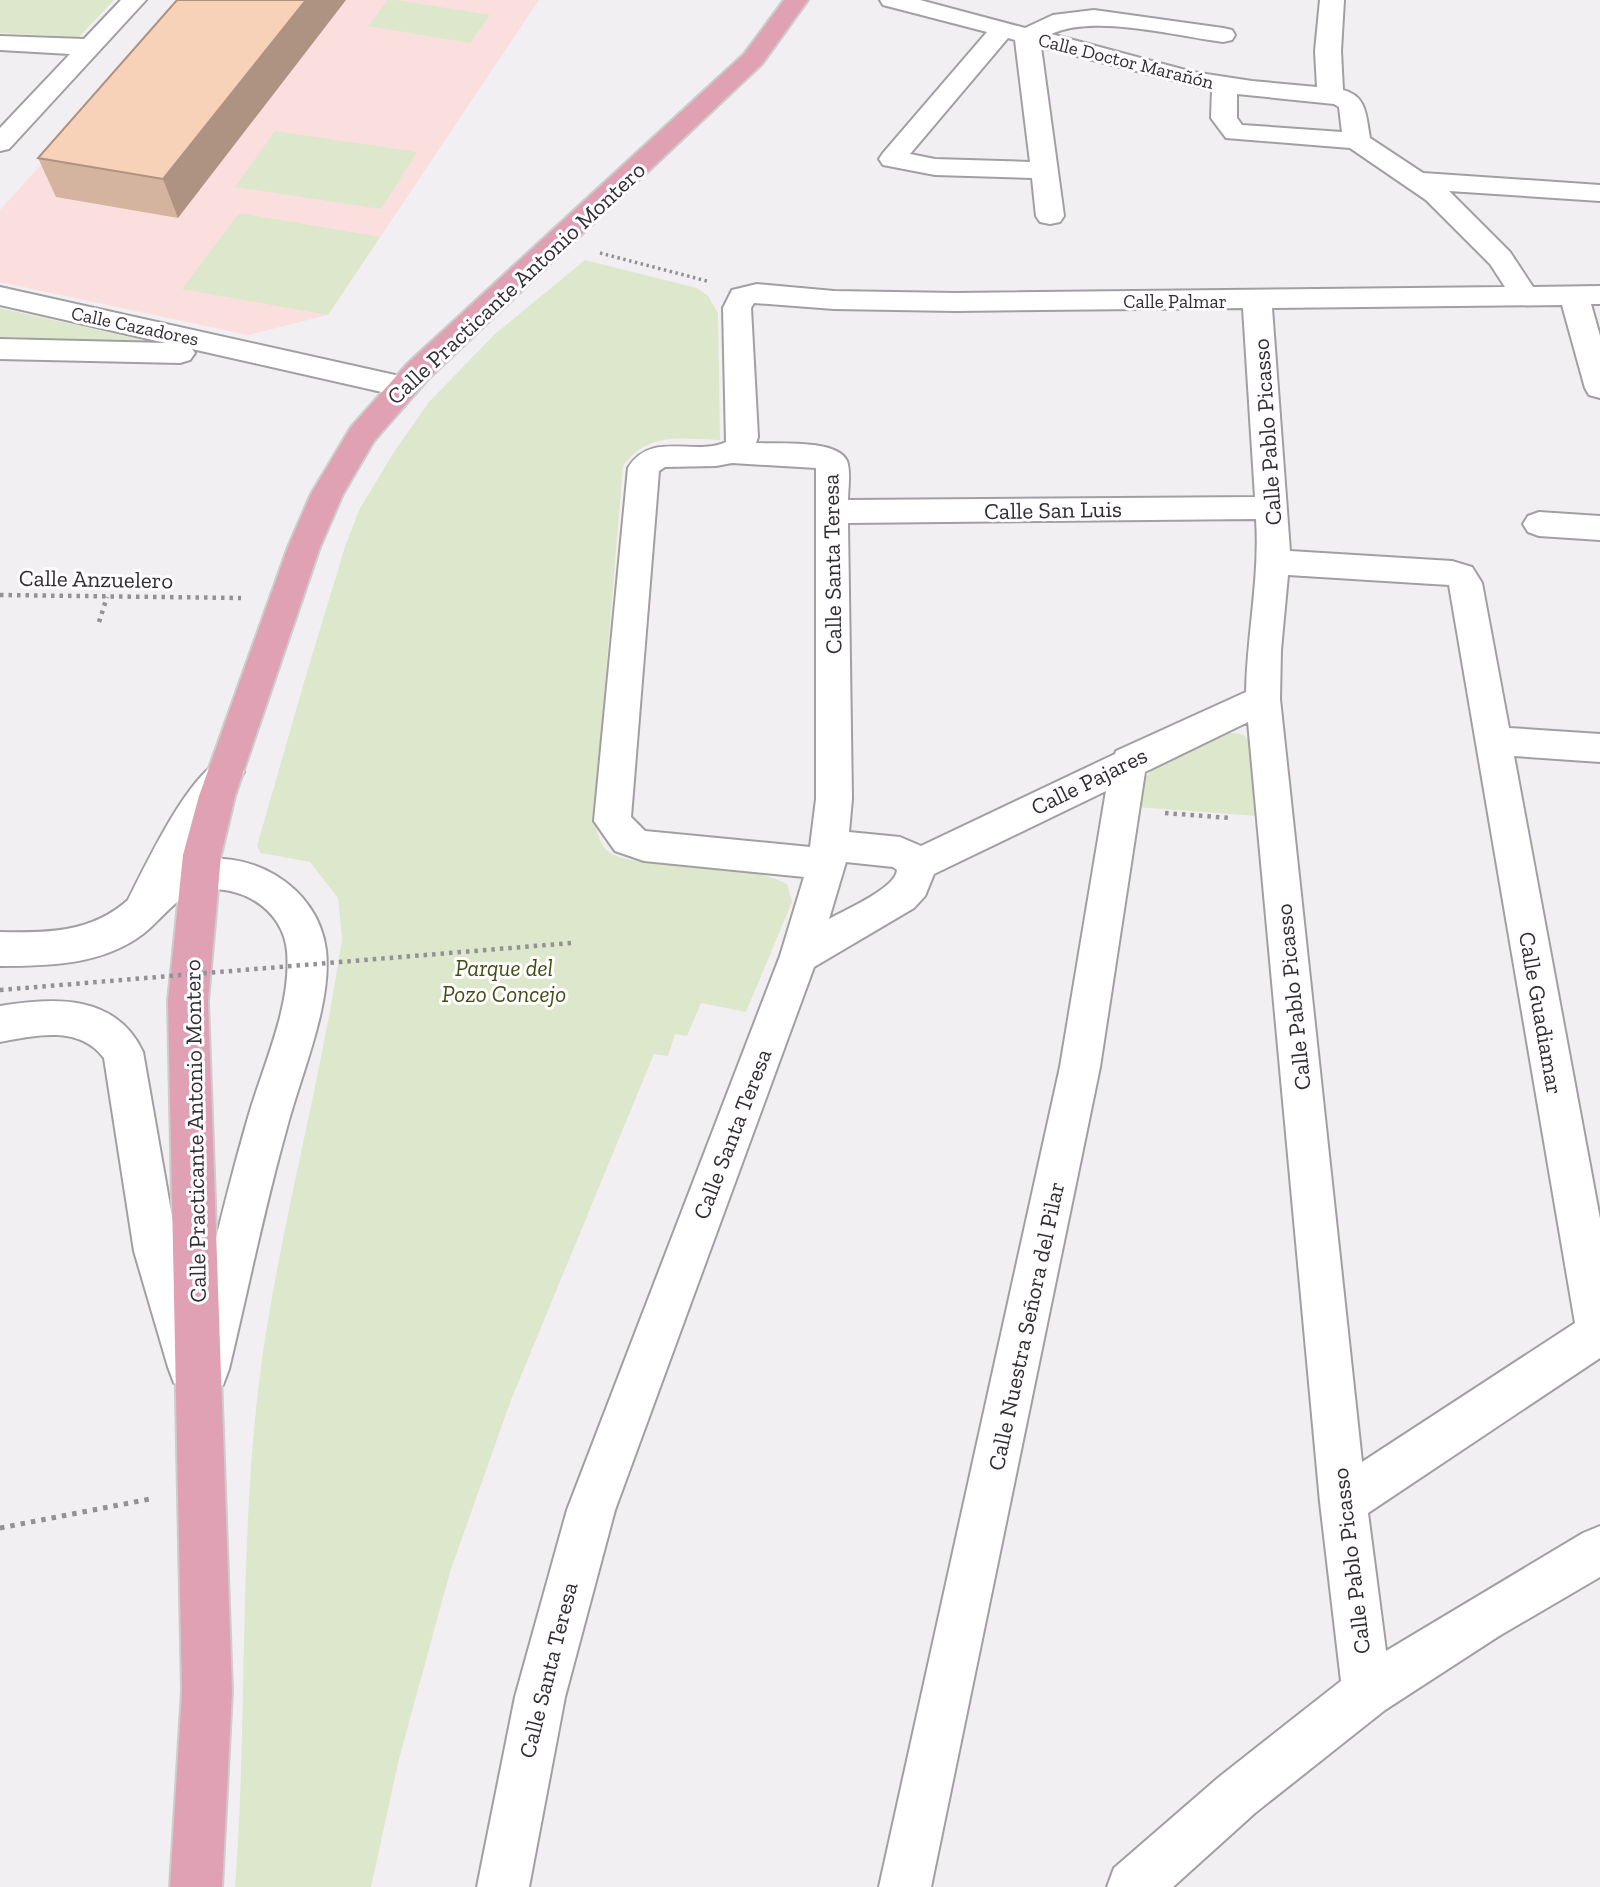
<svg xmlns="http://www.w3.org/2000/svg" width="1600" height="1887" viewBox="0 0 1600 1887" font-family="'Zilla Slab',serif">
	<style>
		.education { fill: #fadfde }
		.green { fill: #dde7cb }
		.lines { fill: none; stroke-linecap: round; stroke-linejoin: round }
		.minor-casing { stroke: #a29fa3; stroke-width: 4 }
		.major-casing { stroke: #cdcdcd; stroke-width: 4 }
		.path-far2 { stroke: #939194; stroke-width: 3.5; stroke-dasharray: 2.5 3.5; stroke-linecap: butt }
		.path-far1 { stroke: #939194; stroke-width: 4.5; stroke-dasharray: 3.5 5; stroke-linecap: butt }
		.path { stroke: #939194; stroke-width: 5; stroke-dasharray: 4.5 6; stroke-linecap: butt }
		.minor { fill: #fff; fill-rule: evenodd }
		.major { fill: #dfa1b3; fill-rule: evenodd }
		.path-bridge { stroke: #939194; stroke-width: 4.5; stroke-dasharray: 3.5 5; stroke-linecap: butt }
		.wall { fill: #d5b49f }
		.shaded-wall { fill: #ae9282 }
		.building { fill: #f8d1b9; stroke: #ae9282; stroke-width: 2 }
		.labels { text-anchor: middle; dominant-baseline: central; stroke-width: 6; stroke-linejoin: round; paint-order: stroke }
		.far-street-label { font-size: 19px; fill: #2f2e30; stroke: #fffdff }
		.street-label { font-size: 23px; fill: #2f2e30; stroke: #fffdff }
		.park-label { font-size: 23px; font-style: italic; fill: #3f4e11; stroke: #fffdff }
	</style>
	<rect width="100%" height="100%" fill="#f2eff3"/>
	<path class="education" d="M 190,0 L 539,0 L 328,315 L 248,335 L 0,282 L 0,210 Z"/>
	<path class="green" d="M 0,0 L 114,0 L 79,37 L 0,33 Z
		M 388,0 L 396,0 L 490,15 L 470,43 L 368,26 Z
		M 275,131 L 417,152 L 381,209 L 235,187 Z
		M 239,213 L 380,237 L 328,315 L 182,289 Z
		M 585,260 L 697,288 L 708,296 L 718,313 L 720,440 C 681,439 649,431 623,466 L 594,819 C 597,832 600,849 614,855 C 629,862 647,862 663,863 C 704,866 749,865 787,884 L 792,902 L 746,1012 L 701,1003 L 687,1036 L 675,1034 L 668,1056 L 654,1054 L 511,1400 L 450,1572 L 399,1759 L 371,1887 L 235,1887 C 249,1705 237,1520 265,1339 C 286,1205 322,1074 342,939 L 338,898 L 310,862 L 261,853 L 257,846 L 307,672 L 345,547 L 359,510 L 394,452 L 429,402 L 495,334 Z
		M 0,308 L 151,342 L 0,337 Z
		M 1228,733 C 1239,733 1246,733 1251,744 L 1257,816 L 1136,807 C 1140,772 1158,763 1187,749 C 1201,742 1213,736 1228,733 Z"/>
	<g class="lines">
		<defs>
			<path id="minor" d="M 121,0 L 146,0 L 9,149 L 0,151 L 0,128 L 70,54 L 0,50 L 0,36 L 84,39 Z
				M 880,0 L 920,0 L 1025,28 L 1053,15 L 1094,10 L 1223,28 L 1232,30 L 1235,35 L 1232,40 L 1223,42 C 1175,36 1095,14 1051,34 L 1193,72 L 1252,81 L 1317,87 L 1315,51 L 1320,0 L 1344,0 L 1341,51 L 1343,90 C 1367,96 1366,116 1370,138 L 1423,173 L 1600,185 L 1600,201 L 1449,191 L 1510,252 L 1533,287 L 1600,286 L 1600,304 L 1591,304 L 1600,336 L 1600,398 L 1589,395 L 1585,388 L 1562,305 L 1272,308 L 1290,551 L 1452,561 L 1472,567 L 1482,583 L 1509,728 L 1600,734 L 1600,762 L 1514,756 L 1600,1219 L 1600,1358 L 1368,1513 L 1386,1651 L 1583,1533 L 1600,1526 L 1600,1577 L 1499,1636 L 1385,1710 L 1255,1813 L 1173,1887 L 1107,1887 L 1114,1868 L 1219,1777 L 1341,1681 L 1320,1502 L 1248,722 L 1145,772 L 1100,1067 L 931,1887 L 879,1887 L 1060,1067 L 1106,791 L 934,874 L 925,896 L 914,908 L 814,967 L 615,1510 L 565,1697 L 529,1887 L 477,1887 L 515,1697 L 567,1510 L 780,956 L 804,877 L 644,861 L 615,851 L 594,821 L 628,468 C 651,430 694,457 726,442 L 723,308 L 732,290 L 757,284 L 834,291 L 956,293 L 1505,287 L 1490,264 L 1426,200 L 1350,148 L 1226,138 L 1211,118 L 1212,90 L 1041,47 L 1064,216 L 1060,222 L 1050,224 L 1040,222 L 1036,216 L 1032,178 L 935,175 L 883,165 L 879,159 L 883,153 L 987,32 L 883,5 ZM 1008,38 L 1015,40 L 1030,162 L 935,159 L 910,154 ZM 1237,94 L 1334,104 L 1339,107 L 1342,132 L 1242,125 L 1237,118 ZM 754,303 L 834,309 L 956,311 L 1243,308 L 1255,497 L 848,500 C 848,489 851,472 847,461 C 838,439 776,444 756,443 L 758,437 L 751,308 ZM 732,463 L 816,468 L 816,799 L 810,847 L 645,831 L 631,817 L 659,471 L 665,467 L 716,466 ZM 1256,519 C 1260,577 1247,634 1246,692 L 1116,751 L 1115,754 L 921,846 L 900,837 L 849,832 L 852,799 L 848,523 ZM 1288,575 L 1449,585 L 1575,1323 L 1362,1462 L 1280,699 L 1281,650 ZM 846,862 L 893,867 L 897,870 C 896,888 845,910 829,919 Z
				M 0,287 L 404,377 L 415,380 L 419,387 L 415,394 L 404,397 L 192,349 L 195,353 L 190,360 L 180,363 L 0,359 L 0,339 L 166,343 L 0,305 Z
				M 1539,512 L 1600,516 L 1600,540 L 1539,536 L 1528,532 L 1523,524 L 1528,516 Z
				M 226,758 L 239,762 L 244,772 L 205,827 L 186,863 C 247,845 318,885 326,950 C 332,1006 300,1076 286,1131 C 264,1209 248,1290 229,1369 L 223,1385 L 207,1391 L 196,1387 L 190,1389 L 174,1383 L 168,1367 L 134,1251 L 104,1058 C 79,1025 36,1035 0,1042 L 0,1006 C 54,997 116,994 143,1052 L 178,1251 L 197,1317 C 213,1251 228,1186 247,1121 C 262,1067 292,1007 287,951 C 283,908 238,882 197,891 C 176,897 160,921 143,934 C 102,965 49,966 0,966 L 0,932 C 47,933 91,933 128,900 C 146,865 190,769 226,758 Z"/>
			<path id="major" d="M 784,0 L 808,0 L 762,64 L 429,378 L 374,441 L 343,494 L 320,547 L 235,796 L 221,855 L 208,1001 L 232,1691 L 222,1887 L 170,1887 L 182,1691 L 168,1001 L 183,855 L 199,796 L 288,547 L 311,494 L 351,427 L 407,364 L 744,54 Z"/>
		</defs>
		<use href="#minor" class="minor-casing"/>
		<use href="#major" class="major-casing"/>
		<path class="path-far2" d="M 600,253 L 707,281"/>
		<path class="path-far1" d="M 0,595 L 241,598
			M 99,622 L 107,597
			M 1165,813 L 1230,818"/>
		<path class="path" d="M 0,1528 L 150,1499"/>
		<use href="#minor" class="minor"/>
		<use href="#major" class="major"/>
		<path class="path-bridge" d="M 0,990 L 571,943"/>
	</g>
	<path class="wall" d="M 177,0 L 178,218 L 56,197 L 38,158 Z"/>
	<path class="shaded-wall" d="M 306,0 L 346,0 L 178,218 L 163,179 Z"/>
	<path class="building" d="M 177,0 L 306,0 L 163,179 L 38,158 Z"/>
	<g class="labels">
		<g class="far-street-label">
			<text transform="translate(1126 61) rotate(14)">Calle Doctor Marañón</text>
			<text x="1175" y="301">Calle Palmar</text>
			<text transform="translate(135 326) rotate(12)">Calle Cazadores</text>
		</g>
		<g class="street-label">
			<text transform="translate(516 283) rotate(-43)">Calle Practicante Antonio Montero</text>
			<text transform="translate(1267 432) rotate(-94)">Calle Pablo Picasso</text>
			<text transform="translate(1053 510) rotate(-1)">Calle San Luis</text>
			<text transform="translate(832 564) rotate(-91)">Calle Santa Teresa</text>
			<text transform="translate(96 579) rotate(1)">Calle Anzuelero</text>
			<text transform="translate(1089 781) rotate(-26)">Calle Pajares</text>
			<text transform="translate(1293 997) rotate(-96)">Calle Pablo Picasso</text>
			<text transform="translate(1541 1013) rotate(80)">Calle Guadiamar</text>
			<text transform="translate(195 1131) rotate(-91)">Calle Practicante Antonio Montero</text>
			<text transform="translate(732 1134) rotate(-69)">Calle Santa Teresa</text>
			<text transform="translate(1026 1326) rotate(-78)">Calle Nuestra Señora del Pilar</text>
			<text transform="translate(1351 1561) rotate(-97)">Calle Pablo Picasso</text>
			<text transform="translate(548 1670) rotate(-76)">Calle Santa Teresa</text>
		</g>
		<g class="park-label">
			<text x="504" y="968">Parque del<tspan x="504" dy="26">Pozo Concejo</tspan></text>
		</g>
	</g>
</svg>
